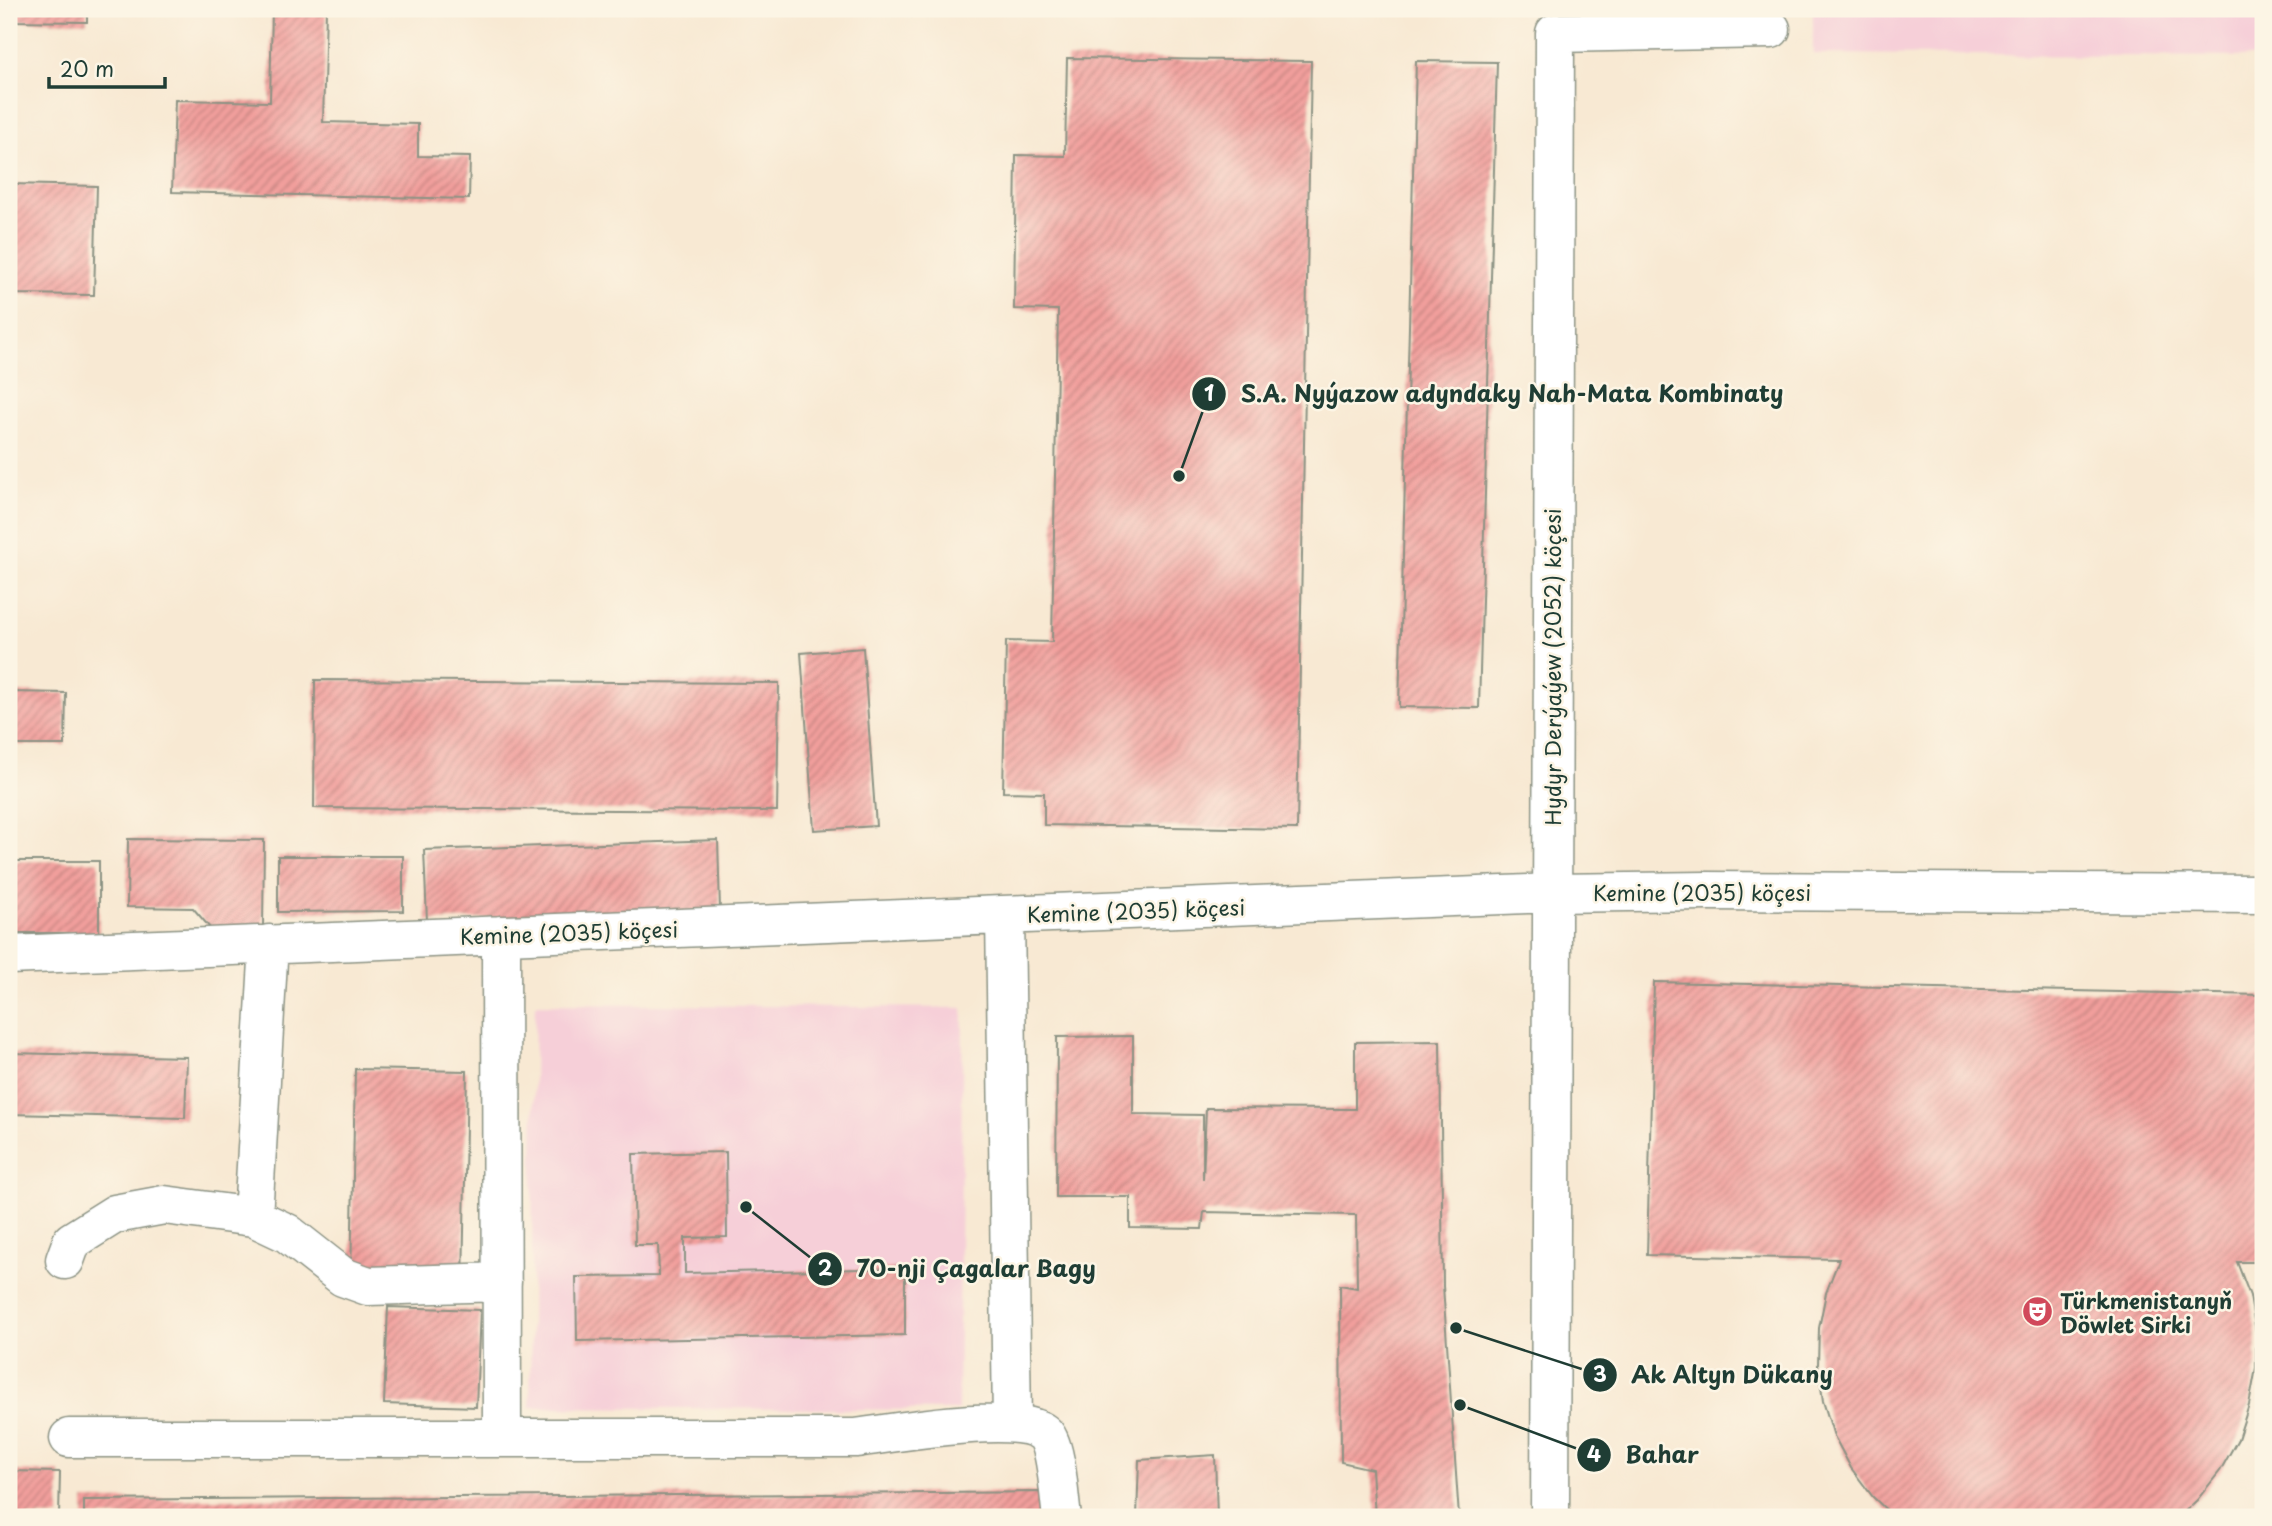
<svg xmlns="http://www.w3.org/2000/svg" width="2272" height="1526" viewBox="0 0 2272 1526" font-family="'Playpen Sans',sans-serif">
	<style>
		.built { fill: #f6cfd8 }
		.building { fill: url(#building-hatch) }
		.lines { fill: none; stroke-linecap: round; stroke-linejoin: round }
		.minor-casing { stroke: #8c9384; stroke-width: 41 }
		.minor { stroke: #fff; stroke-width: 38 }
		.labels { text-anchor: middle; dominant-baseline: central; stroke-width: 5; stroke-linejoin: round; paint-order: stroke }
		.street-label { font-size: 21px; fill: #1f3d34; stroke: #fcf5e5 }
		.poi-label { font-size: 21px; font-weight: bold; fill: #1f3d34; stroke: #fcf5e5; text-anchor: start }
		.leader { fill: none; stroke: #1f3d34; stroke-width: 2.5 }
		.callout-dot { fill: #1f3d34; stroke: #fcf5e5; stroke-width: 2.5 }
		.mark-label { font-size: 21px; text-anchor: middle; font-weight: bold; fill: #fff }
		.callout-label { font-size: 23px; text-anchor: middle; font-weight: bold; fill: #1f3d34; stroke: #fcf5e5; stroke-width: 5; stroke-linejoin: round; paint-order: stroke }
	</style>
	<defs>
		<pattern id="building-hatch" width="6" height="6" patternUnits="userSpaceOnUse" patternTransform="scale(1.75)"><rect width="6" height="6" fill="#f29f9c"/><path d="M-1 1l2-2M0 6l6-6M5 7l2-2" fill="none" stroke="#c38380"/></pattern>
	</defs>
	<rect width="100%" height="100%" fill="#fcf5e5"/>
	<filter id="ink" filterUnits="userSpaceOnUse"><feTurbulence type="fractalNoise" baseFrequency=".0143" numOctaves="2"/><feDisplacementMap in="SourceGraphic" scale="14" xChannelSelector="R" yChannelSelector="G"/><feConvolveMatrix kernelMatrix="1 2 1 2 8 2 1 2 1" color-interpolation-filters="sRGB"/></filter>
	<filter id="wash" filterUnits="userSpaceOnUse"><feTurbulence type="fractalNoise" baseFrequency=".00686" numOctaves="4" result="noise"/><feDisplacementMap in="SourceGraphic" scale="28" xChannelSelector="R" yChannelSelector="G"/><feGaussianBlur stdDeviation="1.57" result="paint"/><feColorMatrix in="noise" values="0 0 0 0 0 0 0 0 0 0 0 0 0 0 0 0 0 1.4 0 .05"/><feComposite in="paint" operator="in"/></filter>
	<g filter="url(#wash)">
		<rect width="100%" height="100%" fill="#f8e9d3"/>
		<path class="built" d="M 1813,9 L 2263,9 L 2263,57 L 1813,54 Z
			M 535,1004 L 963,1008 L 958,1410 L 530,1407 Z"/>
		<g id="blocks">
			<path class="building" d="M 9,9 L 87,9 L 87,22 L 9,21 Z
				M 272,9 L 326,9 L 323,122 L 418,124 L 418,156 L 470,157 L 469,199 L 172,192 L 175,100 L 270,102 Z
				M 1067,58 L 1311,61 L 1297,829 L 1044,825 L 1044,793 L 1003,792 L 1006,641 L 1052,642 L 1058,310 L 1014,309 L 1016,155 L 1065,156 Z
				M 1416,61 L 1497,62 L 1479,708 L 1399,707 Z
				M 9,184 L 97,186 L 94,295 L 9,294 Z
				M 863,648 L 876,826 L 814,830 L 801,653 Z
				M 315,680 L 779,683 L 777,811 L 314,808 Z
				M 9,692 L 66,693 L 65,745 L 9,745 Z
				M 128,839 L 264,840 L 263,929 L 211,929 L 193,908 L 127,907 Z
				M 718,840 L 720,910 L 427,921 L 424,850 Z
				M 278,856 L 403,856 L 403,911 L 278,912 Z
				M 9,861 L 99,861 L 99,933 L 9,933 Z
				M 1654,982 L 2263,995 L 2263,1262 L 2237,1262 L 2250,1296 L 2256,1332 L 2256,1368 L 2249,1405 L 2238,1439 L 2220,1471 L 2197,1500 L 2179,1517 L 1894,1517 L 1873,1497 L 1851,1468 L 1834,1436 L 1823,1401 L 1818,1365 L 1819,1328 L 1826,1293 L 1839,1259 L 1647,1255 Z
				M 1133,1036 L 1133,1114 L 1203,1115 L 1203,1180 L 1206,1108 L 1355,1109 L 1355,1042 L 1440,1041 L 1443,1286 L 1459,1517 L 1375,1517 L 1372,1469 L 1341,1462 L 1340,1285 L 1357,1288 L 1356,1215 L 1204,1212 L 1202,1229 L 1130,1228 L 1130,1197 L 1056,1197 L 1057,1037 Z
				M 9,1053 L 187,1057 L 185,1118 L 9,1114 Z
				M 355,1069 L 467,1071 L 463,1285 L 351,1283 Z
				M 726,1152 L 727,1237 L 685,1238 L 685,1273 L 905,1268 L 905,1335 L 577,1341 L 576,1277 L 659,1276 L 658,1245 L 635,1245 L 633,1154 Z
				M 388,1307 L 480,1310 L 476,1407 L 384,1404 Z
				M 1215,1455 L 1217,1517 L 1137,1517 L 1139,1460 Z
				M 9,1471 L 60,1472 L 59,1517 L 9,1517 Z
				M 1042,1492 L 1042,1517 L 84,1517 L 84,1500 Z"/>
		</g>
	</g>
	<g filter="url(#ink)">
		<use href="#blocks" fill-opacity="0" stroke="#8c9384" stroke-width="2"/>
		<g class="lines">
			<defs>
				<path id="minor" d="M 1005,915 L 1012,1423
					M 501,935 L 502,1438
					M 9,955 L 1551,893 L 1706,891 L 2263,894
					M 253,1217 L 269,944
					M 65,1260 L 72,1241 L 115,1214 L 164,1205 L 253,1217 L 287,1233 L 343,1277 L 368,1286 L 502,1282
					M 69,1438 L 856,1438 C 893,1433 1016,1411 1044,1433 C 1057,1443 1059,1500 1062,1517
					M 1550,1517 L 1555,33 L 1771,29"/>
			</defs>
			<use href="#minor" class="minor-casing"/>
			<use href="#minor" class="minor"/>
		</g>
	</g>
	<defs>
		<symbol id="theatre-disc" viewBox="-11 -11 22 22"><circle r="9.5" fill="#d1495b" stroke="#fcf5e5"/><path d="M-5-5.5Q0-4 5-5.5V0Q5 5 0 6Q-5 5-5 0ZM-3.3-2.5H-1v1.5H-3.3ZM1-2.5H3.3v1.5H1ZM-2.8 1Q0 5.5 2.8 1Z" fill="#fff"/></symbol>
	</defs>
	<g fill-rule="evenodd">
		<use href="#theatre-disc" x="2020" y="1294" width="35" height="35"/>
	</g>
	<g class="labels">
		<g class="street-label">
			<text transform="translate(1552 667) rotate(-90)">Hydyr Derýaýew (2052) köçesi</text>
			<text x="1702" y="892">Kemine (2035) köçesi</text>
			<text transform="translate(1136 910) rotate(-2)">Kemine (2035) köçesi</text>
			<text transform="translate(569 932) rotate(-2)">Kemine (2035) köçesi</text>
		</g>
		<g class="poi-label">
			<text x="2060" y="1300">Türkmenistanyň<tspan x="2060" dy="24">Döwlet Sirki</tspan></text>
		</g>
	</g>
	<path class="leader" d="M1179 476L1209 394M746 1207L825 1269M1456 1328L1600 1375M1460 1405L1594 1455"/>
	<g class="callout-dot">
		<circle cx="1179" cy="476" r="7"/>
		<circle cx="746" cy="1207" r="7"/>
		<circle cx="1456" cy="1328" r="7"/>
		<circle cx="1460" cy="1405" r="7"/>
		<circle cx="1209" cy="394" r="18"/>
		<circle cx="825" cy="1269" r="18"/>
		<circle cx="1600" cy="1375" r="18"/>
		<circle cx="1594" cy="1455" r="18"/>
	</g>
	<g class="mark-label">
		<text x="1209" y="401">1</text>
		<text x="825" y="1276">2</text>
		<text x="1600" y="1382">3</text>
		<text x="1594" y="1462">4</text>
	</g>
	<g class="callout-label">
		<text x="1512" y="402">S.A. Nyýazow adyndaky Nah-Mata Kombinaty</text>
		<text x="976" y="1277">70-nji Çagalar Bagy</text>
		<text x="1732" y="1383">Ak Altyn Dükany</text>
		<text x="1662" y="1463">Bahar</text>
	</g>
	<rect width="2272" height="1526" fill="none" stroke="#fcf5e5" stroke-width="35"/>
	<path d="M49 77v10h116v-10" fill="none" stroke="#1f3d34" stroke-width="3.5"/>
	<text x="60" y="77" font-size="21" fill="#1f3d34" stroke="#fcf5e5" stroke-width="5" paint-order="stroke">20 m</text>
</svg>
